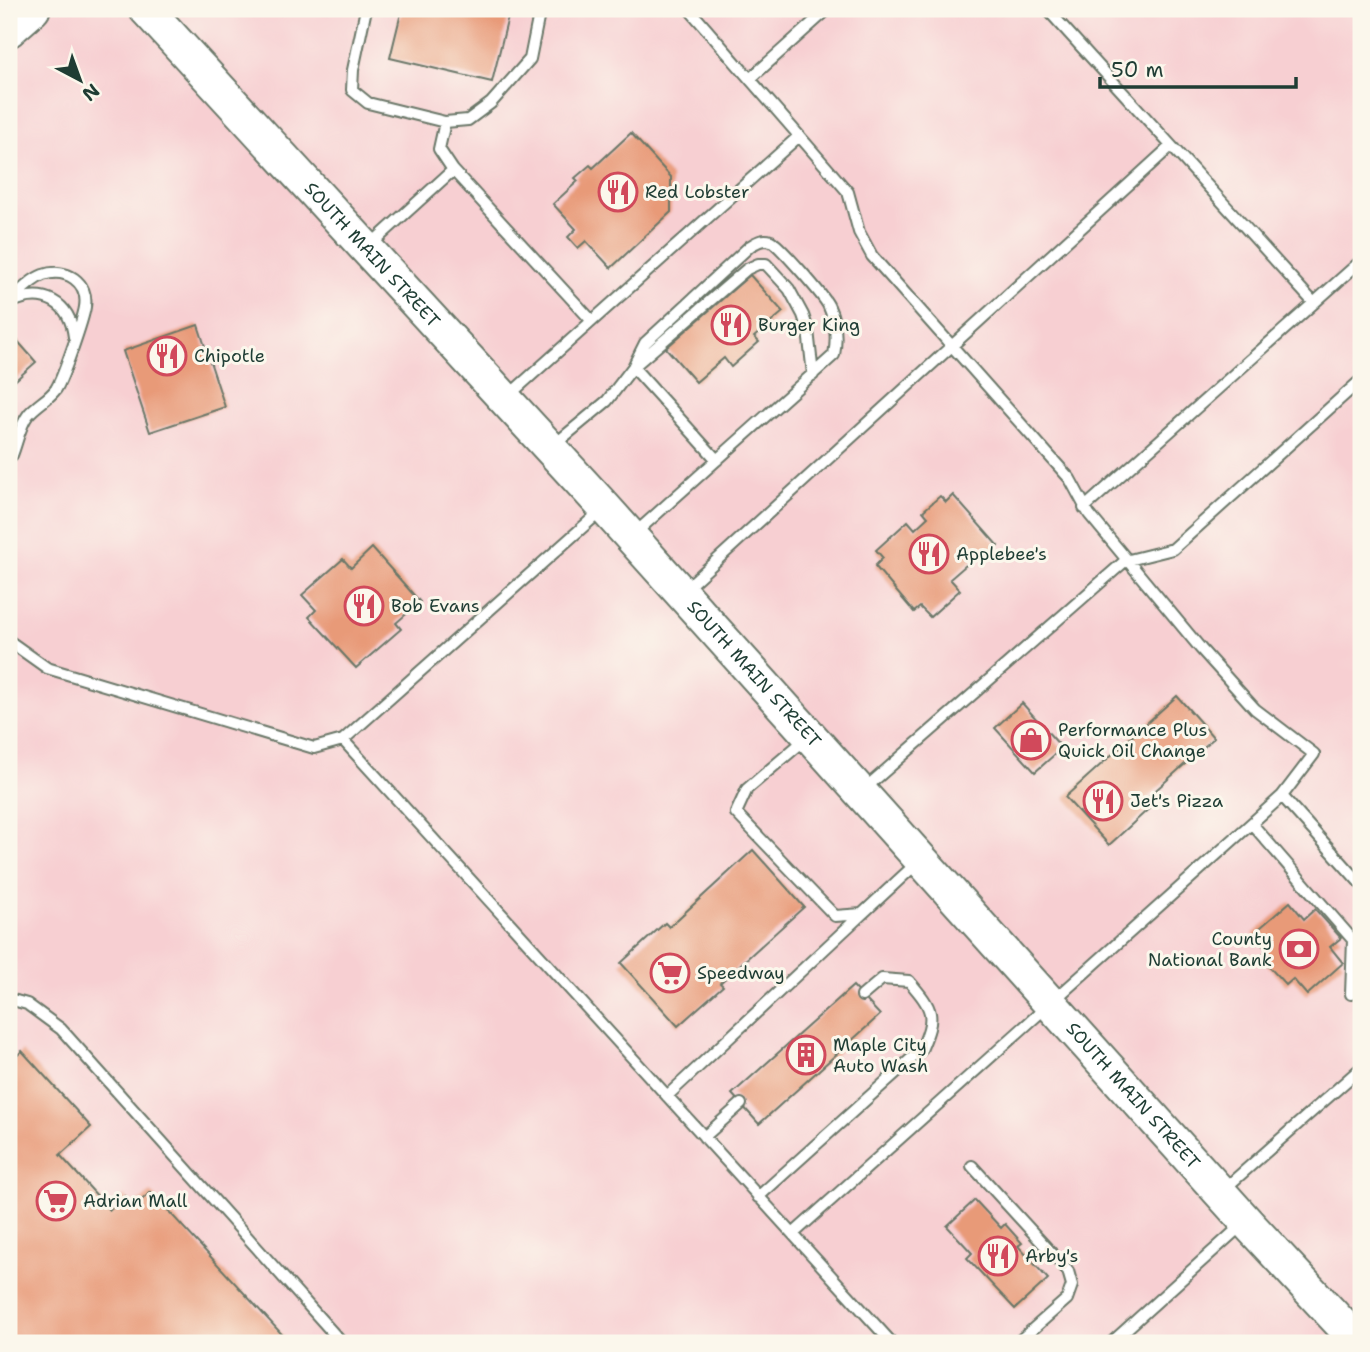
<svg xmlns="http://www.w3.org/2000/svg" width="1370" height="1352" viewBox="0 0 1370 1352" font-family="'Shantell Sans',sans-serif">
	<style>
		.built { fill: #f7cfd2 }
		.building { fill: #e89a78 }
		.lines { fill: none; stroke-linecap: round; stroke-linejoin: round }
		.service-casing { stroke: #6a7768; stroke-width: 14 }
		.primary-casing { stroke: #6a7768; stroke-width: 37 }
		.trunk-casing { stroke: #6a7768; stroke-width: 37 }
		.service { stroke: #fff; stroke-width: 10 }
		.primary { stroke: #fff; stroke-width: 33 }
		.trunk { stroke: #fff; stroke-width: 33 }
		.labels { text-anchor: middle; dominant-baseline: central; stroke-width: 6; stroke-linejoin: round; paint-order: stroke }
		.poi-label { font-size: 18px; fill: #1f3d34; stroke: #fbf7ec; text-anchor: start }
		.street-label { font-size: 18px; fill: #1f3d34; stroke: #fbf7ec }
	</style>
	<rect width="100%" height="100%" fill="#fbf7ec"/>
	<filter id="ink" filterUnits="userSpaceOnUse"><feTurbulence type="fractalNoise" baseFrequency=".0143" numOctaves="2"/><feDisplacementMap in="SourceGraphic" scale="14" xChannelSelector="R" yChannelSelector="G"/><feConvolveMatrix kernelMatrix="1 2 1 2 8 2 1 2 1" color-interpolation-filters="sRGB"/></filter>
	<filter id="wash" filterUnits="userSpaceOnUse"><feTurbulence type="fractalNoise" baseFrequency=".00686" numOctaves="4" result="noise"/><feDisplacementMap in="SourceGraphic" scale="28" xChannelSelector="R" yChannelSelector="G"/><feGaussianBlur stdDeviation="1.57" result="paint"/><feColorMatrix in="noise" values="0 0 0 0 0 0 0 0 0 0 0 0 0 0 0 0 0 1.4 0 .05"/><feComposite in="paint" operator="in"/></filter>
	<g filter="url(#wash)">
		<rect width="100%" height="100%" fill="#f4e4c9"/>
		<path class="built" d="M 9,9 L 1361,9 L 1361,1343 L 9,1343 Z"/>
		<g id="blocks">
			<path class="building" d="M 402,9 L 510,9 L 492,82 L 390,58 Z
				M 631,133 L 671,177 L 671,212 L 611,268 L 586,241 L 578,248 L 568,237 L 576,229 L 553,204 L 578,181 L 575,178 L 590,165 L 593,168 Z
				M 750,275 L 783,312 L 754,337 L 759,342 L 731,367 L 724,358 L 696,382 L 666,348 Z
				M 198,325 L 225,407 L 150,432 L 123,351 Z
				M 15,338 L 36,362 L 9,386 L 9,343 Z
				M 953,495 L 998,546 L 986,557 L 981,552 L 950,579 L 960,590 L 930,617 L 920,607 L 914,612 L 875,566 L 883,558 L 876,550 L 908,521 L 915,529 L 928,517 L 923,511 L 940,496 L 946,502 Z
				M 372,548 L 420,602 L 396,623 L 401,629 L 356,668 L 309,617 L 316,610 L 302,595 L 343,559 L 351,568 Z
				M 1177,696 L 1214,738 L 1147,798 L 1153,805 L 1109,845 L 1065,797 Z
				M 1022,703 L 1062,748 L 1035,772 L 995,728 Z
				M 753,850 L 804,907 L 720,983 L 723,986 L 678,1026 L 621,963 L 665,923 L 669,927 Z
				M 1290,902 L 1304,919 L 1315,909 L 1341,938 L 1330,947 L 1343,963 L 1307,995 L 1293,979 L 1286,985 L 1260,957 L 1267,950 L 1253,934 Z
				M 853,986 L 880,1015 L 759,1124 L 732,1094 Z
				M 22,1051 L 91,1127 L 60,1155 L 110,1210 L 125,1196 L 134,1206 L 151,1192 L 290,1343 L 9,1343 L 9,1063 Z
				M 975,1200 L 1001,1228 L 1005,1224 L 1022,1243 L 1018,1246 L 1048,1279 L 1015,1309 L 967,1258 L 972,1253 L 947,1226 Z"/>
		</g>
	</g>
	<g filter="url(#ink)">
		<use href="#blocks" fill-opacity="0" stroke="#6a7768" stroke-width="2"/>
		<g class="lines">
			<defs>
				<path id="service" d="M 366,9 L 353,70 L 352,90 L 368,103 L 445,122 L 468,120 L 491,103 L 530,59 L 540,9
					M 689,9 L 848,192 L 859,232 L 872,256 L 1070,479 L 1089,514 L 1201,649 L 1255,709 L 1314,754 L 1282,796 L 793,1234
					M 1047,9 L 1314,303
					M 751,78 L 828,9
					M 453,170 L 592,321 L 507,397
					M 368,247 L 453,170 L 439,149 L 445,122
					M 9,302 C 19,293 30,280 43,275 C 66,267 89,282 85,307 C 83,320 63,378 56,389 C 49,399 36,405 28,415 C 20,425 17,443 12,455
					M 10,303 C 43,287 70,302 74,337
					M 592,321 L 798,137
					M 554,445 L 607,401 L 633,367 L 645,343 L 750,246 C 757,242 763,238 771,241 C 778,244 826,298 829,307 C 836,322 837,339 834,355 L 633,535
					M 717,460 L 633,367 L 747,269 L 758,264 L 766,264 L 789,289 L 803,315 L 808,330 L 813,375
					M 1084,508 L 1361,261
					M 683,591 L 1171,146
					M 9,641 L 47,668 L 314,748 L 343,740 L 602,510
					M 808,737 L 747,789 L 736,813 L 835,916 L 862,914 L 917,863
					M 343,740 L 892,1343
					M 862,791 L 1125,561 L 1173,549 L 1361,380
					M 1282,796 L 1361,884
					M 1252,824 L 1353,940 L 1351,994
					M 9,999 L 27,1004 L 61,1029 L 342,1343
					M 667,1096 L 862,914
					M 704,1137 L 741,1104
					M 972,1166 L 1068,1271 L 1072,1285 L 1067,1299 L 1017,1343
					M 1222,1191 L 1361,1068
					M 758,1197 L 921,1050 C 936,1015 934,1010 909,981 L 882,979 L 862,996
					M 1111,1343 L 1244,1223"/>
				<g id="primary">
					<path id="s1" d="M 146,9 L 605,508 L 1252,1228 L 1359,1343"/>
				</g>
				<path id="trunk" d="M 9,30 L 33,9"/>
			</defs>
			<use href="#service" class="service-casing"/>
			<use href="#primary" class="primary-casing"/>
			<use href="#trunk" class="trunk-casing"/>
			<use href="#service" class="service"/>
			<use href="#primary" class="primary"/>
			<use href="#trunk" class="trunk"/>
		</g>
	</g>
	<defs>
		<symbol id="restaurant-ring" viewBox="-11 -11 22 22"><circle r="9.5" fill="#fbf7ec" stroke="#d1495b" stroke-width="1.5"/><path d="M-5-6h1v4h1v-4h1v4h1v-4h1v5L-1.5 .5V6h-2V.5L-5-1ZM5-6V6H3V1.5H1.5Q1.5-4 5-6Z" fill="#d1495b"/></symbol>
		<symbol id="shop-ring" viewBox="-11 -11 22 22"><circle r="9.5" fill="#fbf7ec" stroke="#d1495b" stroke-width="1.5"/><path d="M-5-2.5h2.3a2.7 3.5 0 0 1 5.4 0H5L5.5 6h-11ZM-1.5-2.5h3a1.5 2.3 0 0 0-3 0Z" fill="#d1495b"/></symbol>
		<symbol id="bank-ring" viewBox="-11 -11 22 22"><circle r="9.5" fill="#fbf7ec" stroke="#d1495b" stroke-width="1.5"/><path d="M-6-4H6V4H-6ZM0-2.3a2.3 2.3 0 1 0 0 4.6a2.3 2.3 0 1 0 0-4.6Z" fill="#d1495b"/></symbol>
		<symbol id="supermarket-ring" viewBox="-11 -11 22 22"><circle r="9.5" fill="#fbf7ec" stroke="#d1495b" stroke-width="1.5"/><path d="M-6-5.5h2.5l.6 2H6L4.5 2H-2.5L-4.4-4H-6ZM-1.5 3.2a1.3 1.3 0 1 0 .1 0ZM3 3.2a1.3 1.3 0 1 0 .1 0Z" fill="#d1495b"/></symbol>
		<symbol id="building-ring" viewBox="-11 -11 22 22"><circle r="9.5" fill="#fbf7ec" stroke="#d1495b" stroke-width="1.5"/><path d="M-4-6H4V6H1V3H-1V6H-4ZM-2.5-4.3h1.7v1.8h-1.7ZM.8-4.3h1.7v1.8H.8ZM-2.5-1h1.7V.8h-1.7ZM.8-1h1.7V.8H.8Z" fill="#d1495b"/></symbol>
	</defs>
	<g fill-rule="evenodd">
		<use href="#restaurant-ring" x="596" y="170" width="44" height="44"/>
		<use href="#restaurant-ring" x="709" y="303" width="44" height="44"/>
		<use href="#restaurant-ring" x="145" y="334" width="44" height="44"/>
		<use href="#restaurant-ring" x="907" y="532" width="44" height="44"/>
		<use href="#restaurant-ring" x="342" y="584" width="44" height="44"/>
		<use href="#shop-ring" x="1009" y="718" width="44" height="44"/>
		<use href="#restaurant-ring" x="1081" y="779" width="44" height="44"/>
		<use href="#bank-ring" x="1277" y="927" width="44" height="44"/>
		<use href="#supermarket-ring" x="648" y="951" width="44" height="44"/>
		<use href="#building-ring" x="784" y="1033" width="44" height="44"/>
		<use href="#supermarket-ring" x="34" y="1179" width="44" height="44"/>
		<use href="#restaurant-ring" x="976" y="1234" width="44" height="44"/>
	</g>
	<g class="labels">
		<g class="poi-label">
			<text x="645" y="192">Red Lobster</text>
			<text x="758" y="325">Burger King</text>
			<text x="194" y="356">Chipotle</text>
			<text x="956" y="554">Applebee's</text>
			<text x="391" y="606">Bob Evans</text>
			<text x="1058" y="730">Performance Plus<tspan x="1058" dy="21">Quick Oil Change</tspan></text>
			<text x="1130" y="801">Jet's Pizza</text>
			<text x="1272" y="939" text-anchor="end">County<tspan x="1272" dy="21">National Bank</tspan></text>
			<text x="697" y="973">Speedway</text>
			<text x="833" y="1045">Maple City<tspan x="833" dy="21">Auto Wash</tspan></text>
			<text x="83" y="1201">Adrian Mall</text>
			<text x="1025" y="1256">Arby's</text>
		</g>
		<g class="street-label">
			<text stroke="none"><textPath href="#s1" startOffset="334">SOUTH MAIN STREET</textPath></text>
			<text stroke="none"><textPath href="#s1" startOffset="901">SOUTH MAIN STREET</textPath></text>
			<text stroke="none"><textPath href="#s1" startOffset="1468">SOUTH MAIN STREET</textPath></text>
		</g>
	</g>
	<rect width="1370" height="1352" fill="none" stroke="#fbf7ec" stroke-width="35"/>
	<g transform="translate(80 80) rotate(139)" stroke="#fbf7ec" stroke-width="5" paint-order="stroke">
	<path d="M0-5L12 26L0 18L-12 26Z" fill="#1f3d34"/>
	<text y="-10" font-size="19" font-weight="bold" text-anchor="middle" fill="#1f3d34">N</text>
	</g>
	<path d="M1100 77v10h196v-10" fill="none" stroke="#1f3d34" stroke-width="3.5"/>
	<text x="1111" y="77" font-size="21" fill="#1f3d34" stroke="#fbf7ec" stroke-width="5" paint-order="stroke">50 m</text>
</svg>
